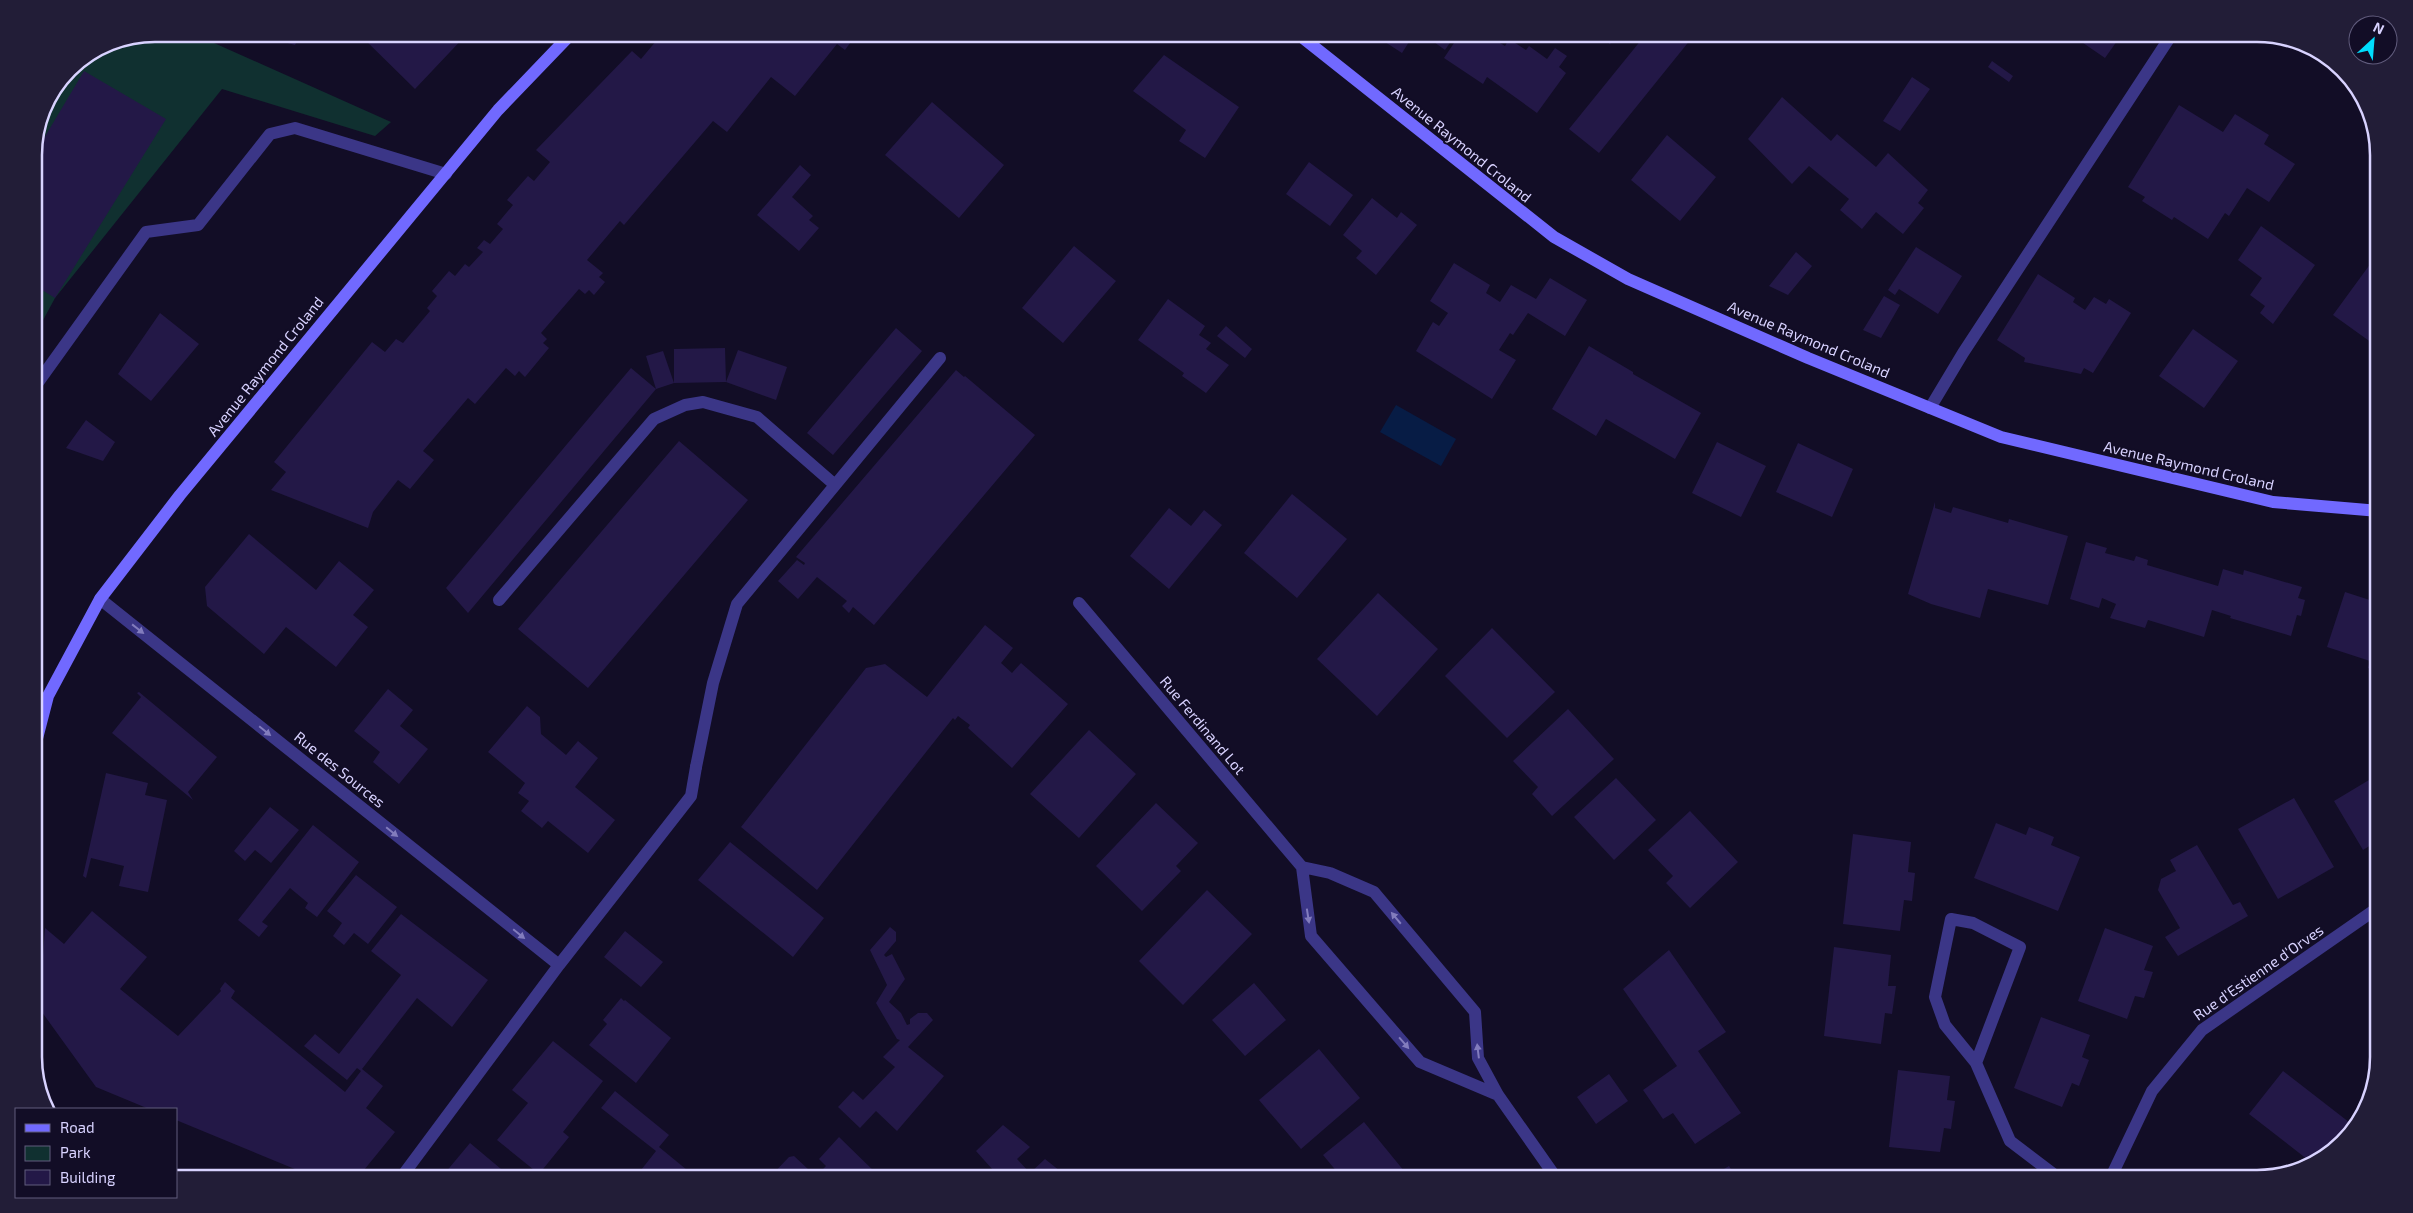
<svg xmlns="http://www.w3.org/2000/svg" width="2413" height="1213" viewBox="0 0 2413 1213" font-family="'Exo 2',sans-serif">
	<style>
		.green { fill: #103030 }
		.water { fill: #071c45 }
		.building { fill: #231847 }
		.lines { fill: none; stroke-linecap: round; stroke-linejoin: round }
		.lane { stroke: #3b3687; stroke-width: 12 }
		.street { stroke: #3b3687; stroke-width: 12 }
		.secondary { stroke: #7169ff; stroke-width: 12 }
		.oneway { fill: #827cbd }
		.labels { text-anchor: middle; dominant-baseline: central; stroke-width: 4; stroke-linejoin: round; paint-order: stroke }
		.street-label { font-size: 15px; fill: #d8d2ff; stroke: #120d26 }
		.rim { fill: none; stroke: #d8d2ff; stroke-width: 2.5 }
	</style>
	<rect width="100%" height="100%" fill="#120d26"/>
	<path class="green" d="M 155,34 L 194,34 L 391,122 L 375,136 L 222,89 L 55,298 L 34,337 L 34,148 L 43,109 L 70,69 L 109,43 Z"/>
	<path class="water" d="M 1396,405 L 1456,439 L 1441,466 L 1380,432 Z"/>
	<path class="building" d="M 262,34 L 301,34 L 295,45 L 261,36 Z
		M 359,34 L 467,34 L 415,89 Z
		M 662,34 L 702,34 L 708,39 L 713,34 L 870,34 L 864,41 L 856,35 L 845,50 L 837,44 L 795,96 L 771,77 L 727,132 L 713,121 L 624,225 L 620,221 L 587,260 L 603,273 L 599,277 L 605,282 L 594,295 L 589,290 L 585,294 L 579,289 L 541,333 L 547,339 L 543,343 L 549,348 L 525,377 L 519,371 L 515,376 L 506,368 L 475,404 L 468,398 L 423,451 L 434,460 L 410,489 L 398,480 L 373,512 L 368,528 L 271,490 L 286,472 L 274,462 L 372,342 L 385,352 L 396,339 L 403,343 L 430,311 L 427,308 L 437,296 L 432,291 L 449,271 L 455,276 L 465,264 L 469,267 L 483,252 L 477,248 L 484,240 L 490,244 L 503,229 L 497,224 L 513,205 L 507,200 L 528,176 L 534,181 L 550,162 L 536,150 L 632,51 L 641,59 Z
		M 1390,34 L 1414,34 L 1402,53 L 1385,42 Z
		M 1423,34 L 1456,34 L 1445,50 Z
		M 1460,34 L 1485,34 L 1505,46 L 1509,39 L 1526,50 L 1529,46 L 1547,59 L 1555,48 L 1567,56 L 1559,67 L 1566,73 L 1537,113 L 1487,77 L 1483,84 L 1444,58 Z
		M 1596,34 L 1619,34 L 1610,44 Z
		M 1646,34 L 1695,34 L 1599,153 L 1569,129 Z
		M 2070,34 L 2122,34 L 2105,58 Z
		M 1164,55 L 1239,107 L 1205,158 L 1179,141 L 1186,130 L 1133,91 Z
		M 1992,61 L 2013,76 L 2009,82 L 1988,67 Z
		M 84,71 L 166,119 L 55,298 L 34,285 L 34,155 Z
		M 1912,77 L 1930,89 L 1900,131 L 1883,121 Z
		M 1782,97 L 1831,141 L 1837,134 L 1876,167 L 1888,153 L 1928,190 L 1918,203 L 1924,208 L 1903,234 L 1876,212 L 1862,229 L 1840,210 L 1849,199 L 1809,166 L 1792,184 L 1748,139 Z
		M 932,102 L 1004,165 L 959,218 L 885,155 Z
		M 2179,105 L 2223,132 L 2235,114 L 2269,135 L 2264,144 L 2295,164 L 2269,202 L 2247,188 L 2229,216 L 2225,213 L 2208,239 L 2174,217 L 2172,220 L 2142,201 L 2145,197 L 2128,187 Z
		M 1667,135 L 1716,177 L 1680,221 L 1631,180 Z
		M 1309,162 L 1353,195 L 1330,226 L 1286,194 Z
		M 800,165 L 811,175 L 792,197 L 813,216 L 809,220 L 819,228 L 799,251 L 757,215 Z
		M 1372,198 L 1397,218 L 1401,212 L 1417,225 L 1376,275 L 1356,258 L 1362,251 L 1343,235 Z
		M 2261,226 L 2315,265 L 2273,324 L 2260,313 L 2265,306 L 2250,295 L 2262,278 L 2238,260 Z
		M 1074,246 L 1116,281 L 1063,343 L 1022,308 Z
		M 1916,247 L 1962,276 L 1938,314 L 1899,289 L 1895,295 L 1888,290 Z
		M 1796,252 L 1812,266 L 1788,295 L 1769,286 Z
		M 2379,252 L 2379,348 L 2333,315 Z
		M 1454,263 L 1490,285 L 1486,293 L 1500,302 L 1511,285 L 1536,299 L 1550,278 L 1587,300 L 1565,336 L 1528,313 L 1513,335 L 1510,333 L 1499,350 L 1516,360 L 1492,399 L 1416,351 L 1433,322 L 1439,326 L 1448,313 L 1430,301 Z
		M 2038,274 L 2075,298 L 2073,302 L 2085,310 L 2094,297 L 2106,304 L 2109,299 L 2131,313 L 2093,373 L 2084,368 L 2081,374 L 2024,362 L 2025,358 L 1997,340 Z
		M 1884,296 L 1900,305 L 1881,338 L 1863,330 Z
		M 1168,299 L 1205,326 L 1199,335 L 1211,343 L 1206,349 L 1229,365 L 1206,393 L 1182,376 L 1184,373 L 1138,340 Z
		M 160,313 L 199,344 L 151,401 L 118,374 Z
		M 1226,326 L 1252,349 L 1245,358 L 1217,336 Z
		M 896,328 L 922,351 L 833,455 L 807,433 Z
		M 2193,329 L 2238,361 L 2204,408 L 2159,376 Z
		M 1589,346 L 1633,372 L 1633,374 L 1701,413 L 1675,459 L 1606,419 L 1596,436 L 1552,409 Z
		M 725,348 L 726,382 L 738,350 L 787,367 L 776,400 L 726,382 L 674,383 L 674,349 Z
		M 663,351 L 674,383 L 656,389 L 468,613 L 446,588 L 631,368 L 656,389 L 646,356 Z
		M 956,370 L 964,377 L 965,376 L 1035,435 L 874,625 L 853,607 L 849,613 L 842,606 L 847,601 L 817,577 L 798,599 L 778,581 L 797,560 L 804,565 L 805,563 L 796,557 Z
		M 86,420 L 115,442 L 103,461 L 66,448 Z
		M 679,441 L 748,500 L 588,688 L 518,629 Z
		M 1717,442 L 1766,466 L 1741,517 L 1692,493 Z
		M 1798,443 L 1853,469 L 1832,517 L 1776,492 Z
		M 1292,494 L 1347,539 L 1297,598 L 1244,553 Z
		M 1935,502 L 1935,508 L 1951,513 L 1953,507 L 2008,523 L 2009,519 L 2068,536 L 2048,605 L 1988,589 L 1980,618 L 1931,604 L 1908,594 Z
		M 1169,508 L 1191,526 L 1204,510 L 1222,525 L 1169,589 L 1130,556 Z
		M 249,534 L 316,590 L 339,561 L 374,590 L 353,615 L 368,627 L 336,667 L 286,627 L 264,654 L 207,606 L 205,587 Z
		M 2086,542 L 2107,548 L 2105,553 L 2134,561 L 2136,556 L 2148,560 L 2147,565 L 2218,586 L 2223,569 L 2243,575 L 2244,570 L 2302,587 L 2298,598 L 2305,600 L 2301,616 L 2297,615 L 2291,636 L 2230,618 L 2231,616 L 2212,610 L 2204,637 L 2148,620 L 2145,628 L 2110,618 L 2116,604 L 2102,598 L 2099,608 L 2070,599 Z
		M 2345,592 L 2379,603 L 2379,672 L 2368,668 L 2370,661 L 2327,647 Z
		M 1378,593 L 1438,649 L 1377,716 L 1317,659 Z
		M 985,625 L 1013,648 L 1001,663 L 1012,673 L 1021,663 L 1068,704 L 1012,768 L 968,728 L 970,725 L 958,716 L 955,720 L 953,718 L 817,890 L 741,827 L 866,668 L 885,664 L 927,697 Z
		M 1492,628 L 1555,692 L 1507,738 L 1445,676 Z
		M 388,689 L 413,710 L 400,726 L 428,749 L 399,784 L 373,762 L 380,752 L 354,731 Z
		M 139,692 L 217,757 L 188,792 L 193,800 L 112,733 L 141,697 L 137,693 Z
		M 527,706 L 540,717 L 541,734 L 566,755 L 578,741 L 598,758 L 575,787 L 615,820 L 588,853 L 548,821 L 542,828 L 521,811 L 529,801 L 518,793 L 525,783 L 488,752 Z
		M 1568,709 L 1614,759 L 1552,816 L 1532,794 L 1538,787 L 1513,761 Z
		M 1089,730 L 1136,774 L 1079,838 L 1030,794 Z
		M 106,773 L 148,783 L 145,795 L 167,800 L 148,892 L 119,886 L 124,866 L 91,858 L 86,878 L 83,876 Z
		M 2379,774 L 2379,840 L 2363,850 L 2334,801 Z
		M 1616,778 L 1656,820 L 1614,860 L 1574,817 Z
		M 2294,798 L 2334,867 L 2278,899 L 2238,829 Z
		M 1156,803 L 1198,843 L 1176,866 L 1181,871 L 1142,911 L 1096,866 Z
		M 270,807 L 299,830 L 271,863 L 255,850 L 245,861 L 234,851 Z
		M 1690,811 L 1738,862 L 1690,908 L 1666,883 L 1673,876 L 1648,850 Z
		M 1996,823 L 2026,835 L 2029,827 L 2042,832 L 2054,837 L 2051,845 L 2080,857 L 2058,911 L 1974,878 Z
		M 313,825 L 359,862 L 317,917 L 305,908 L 308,903 L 290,888 L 262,922 L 268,926 L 259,937 L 238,920 Z
		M 1853,834 L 1911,842 L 1908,872 L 1915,873 L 1912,901 L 1904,900 L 1900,931 L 1843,924 Z
		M 730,842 L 824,918 L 793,957 L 698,880 Z
		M 2197,845 L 2233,905 L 2240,902 L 2248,916 L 2178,956 L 2165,937 L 2180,928 L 2158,890 L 2161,879 L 2176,871 L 2170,860 Z
		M 356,875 L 397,907 L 368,944 L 354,933 L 344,945 L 333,936 L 342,923 L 327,911 Z
		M 1207,890 L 1252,934 L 1183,1005 L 1139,961 Z
		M 92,911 L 147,957 L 120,989 L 178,1036 L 221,991 L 220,989 L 225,982 L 235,991 L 231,998 L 345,1092 L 361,1071 L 357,1068 L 347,1080 L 304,1046 L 315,1034 L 339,1054 L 401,975 L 371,951 L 401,914 L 488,980 L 452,1027 L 417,998 L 362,1069 L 383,1086 L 366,1108 L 395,1132 L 364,1170 L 319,1179 L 176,1120 L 176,1109 L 149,1109 L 96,1087 L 39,1008 L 45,928 L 64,944 Z
		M 890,927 L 896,932 L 896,941 L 884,955 L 886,957 L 892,954 L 905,979 L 889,1002 L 901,1013 L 907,1025 L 910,1024 L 910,1019 L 918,1013 L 927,1013 L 933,1020 L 908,1047 L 944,1076 L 897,1131 L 876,1111 L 860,1128 L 838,1107 L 853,1091 L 863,1100 L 895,1067 L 883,1057 L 900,1040 L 897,1039 L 876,1003 L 887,985 L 870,950 Z
		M 2105,928 L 2153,946 L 2144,970 L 2153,972 L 2144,998 L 2135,996 L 2127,1019 L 2078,1001 Z
		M 625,931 L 663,962 L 641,987 L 604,957 Z
		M 1834,947 L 1891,955 L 1888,986 L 1896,986 L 1892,1014 L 1885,1013 L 1881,1044 L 1824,1036 Z
		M 1669,950 L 1726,1032 L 1698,1051 L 1741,1113 L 1695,1144 L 1673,1113 L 1663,1119 L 1643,1090 L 1677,1066 L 1623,989 Z
		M 1254,983 L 1286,1020 L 1245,1056 L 1212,1020 Z
		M 621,998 L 624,1001 L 625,1000 L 671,1038 L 636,1083 L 589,1045 L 607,1024 L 603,1020 Z
		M 2041,1017 L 2090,1035 L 2082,1057 L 2089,1060 L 2079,1086 L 2072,1083 L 2062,1107 L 2014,1088 Z
		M 553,1041 L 603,1081 L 563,1132 L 569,1137 L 539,1174 L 497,1140 L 528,1103 L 512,1090 Z
		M 1319,1049 L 1360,1098 L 1301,1149 L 1259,1100 Z
		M 1898,1070 L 1950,1076 L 1947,1100 L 1955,1101 L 1951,1129 L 1944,1128 L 1940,1152 L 1889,1147 Z
		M 2283,1071 L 2354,1126 L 2325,1159 L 2312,1163 L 2249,1114 Z
		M 1609,1074 L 1628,1101 L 1596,1124 L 1577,1097 Z
		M 615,1091 L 669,1135 L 659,1147 L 698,1179 L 634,1179 L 656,1151 L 601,1108 Z
		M 1364,1122 L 1409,1177 L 1406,1179 L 1343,1179 L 1323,1155 Z
		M 1003,1125 L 1030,1147 L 1017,1159 L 1030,1173 L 1045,1159 L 1070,1179 L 1001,1179 L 976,1151 Z
		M 839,1137 L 880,1177 L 882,1174 L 883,1176 L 880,1179 L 813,1179 L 826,1166 L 819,1159 Z
		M 470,1143 L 507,1174 L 503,1179 L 440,1179 Z
		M 794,1156 L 809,1170 L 808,1175 L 812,1179 L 768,1179 L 789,1157 Z
		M 1729,1166 L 1737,1179 L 1707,1179 Z"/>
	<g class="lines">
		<path class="lane" d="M 34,388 L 146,232 L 198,225 L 270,134 L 295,128 L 446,174
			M 1930,408 L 1963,353 L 2172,34
			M 499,600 L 654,419 L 685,405 L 703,402 L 757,417 L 835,485
			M 696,767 L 713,683 L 737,604 L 940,358"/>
		<path class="street" d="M 100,599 L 559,965 L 400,1179
			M 1079,603 L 1302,867 L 1311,936 L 1420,1062 L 1498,1095
			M 1302,867 L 1330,873 L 1374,892 L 1475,1012 L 1478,1058 L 1498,1095 L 1557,1179
			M 559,965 L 691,796 L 696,767
			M 1976,1063 L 2020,947 L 1973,923 L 1951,919 L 1935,997 L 1945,1025 L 1976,1063 L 2010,1141 L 2060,1179
			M 2110,1179 L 2152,1091 L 2202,1030 L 2379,907"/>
		<path class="secondary" d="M 1298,34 L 1554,237 L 1628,279 L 1808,358 L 2001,437 L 2273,502 L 2379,511
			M 34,750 L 48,696 L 100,599 L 180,495 L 498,110 L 571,34"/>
	</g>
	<defs><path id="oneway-solid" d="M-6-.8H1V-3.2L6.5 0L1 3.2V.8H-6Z" transform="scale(1.25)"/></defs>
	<g class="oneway">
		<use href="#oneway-solid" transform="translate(138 629) rotate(38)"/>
		<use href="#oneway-solid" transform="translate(265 731) rotate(39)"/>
		<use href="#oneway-solid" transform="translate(392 832) rotate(39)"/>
		<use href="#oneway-solid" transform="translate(1308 916) rotate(81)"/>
		<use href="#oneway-solid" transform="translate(1396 918) rotate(-130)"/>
		<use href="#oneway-solid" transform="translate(519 934) rotate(39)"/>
		<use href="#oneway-solid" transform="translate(1404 1043) rotate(49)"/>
		<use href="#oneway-solid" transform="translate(1478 1051) rotate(-97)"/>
	</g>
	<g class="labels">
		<g class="street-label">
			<text transform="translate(1462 144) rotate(39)">Avenue Raymond Croland</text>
			<text transform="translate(1809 339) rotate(23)">Avenue Raymond Croland</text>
			<text transform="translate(265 366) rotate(-51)">Avenue Raymond Croland</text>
			<text transform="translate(2189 465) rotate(13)">Avenue Raymond Croland</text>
			<text transform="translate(1203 725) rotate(50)">Rue Ferdinand Lot</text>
			<text transform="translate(340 769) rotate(39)">Rue des Sources</text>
			<text transform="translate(2258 972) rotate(-35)">Rue d'Estienne d'Orves</text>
		</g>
	</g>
	<path d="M0 0H2413V1213H0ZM155 42H2257A113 113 0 0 1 2370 155V1057A113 113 0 0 1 2257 1170H155A113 113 0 0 1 42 1057V155A113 113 0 0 1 155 42Z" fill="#221d37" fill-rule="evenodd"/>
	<path class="rim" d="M155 42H2257A113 113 0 0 1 2370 155V1057A113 113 0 0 1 2257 1170H155A113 113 0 0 1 42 1057V155A113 113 0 0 1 155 42Z"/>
	<rect x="15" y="1108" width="162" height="90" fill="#120d26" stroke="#615c7d"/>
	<rect x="25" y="1124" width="25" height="8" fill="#7169ff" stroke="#615c7d"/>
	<text x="60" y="1133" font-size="15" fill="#d8d2ff">Road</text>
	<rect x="25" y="1146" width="25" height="15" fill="#103030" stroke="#615c7d"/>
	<text x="60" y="1158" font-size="15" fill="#d8d2ff">Park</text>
	<rect x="25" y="1170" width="25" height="15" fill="#231847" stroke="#615c7d"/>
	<text x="60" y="1183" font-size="15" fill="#d8d2ff">Building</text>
	<g transform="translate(2373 40) rotate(26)"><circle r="24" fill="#120d26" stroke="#615c7d"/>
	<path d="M0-4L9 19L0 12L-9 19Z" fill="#00ddfd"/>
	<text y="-8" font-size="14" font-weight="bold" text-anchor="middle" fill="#d8d2ff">N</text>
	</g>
</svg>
